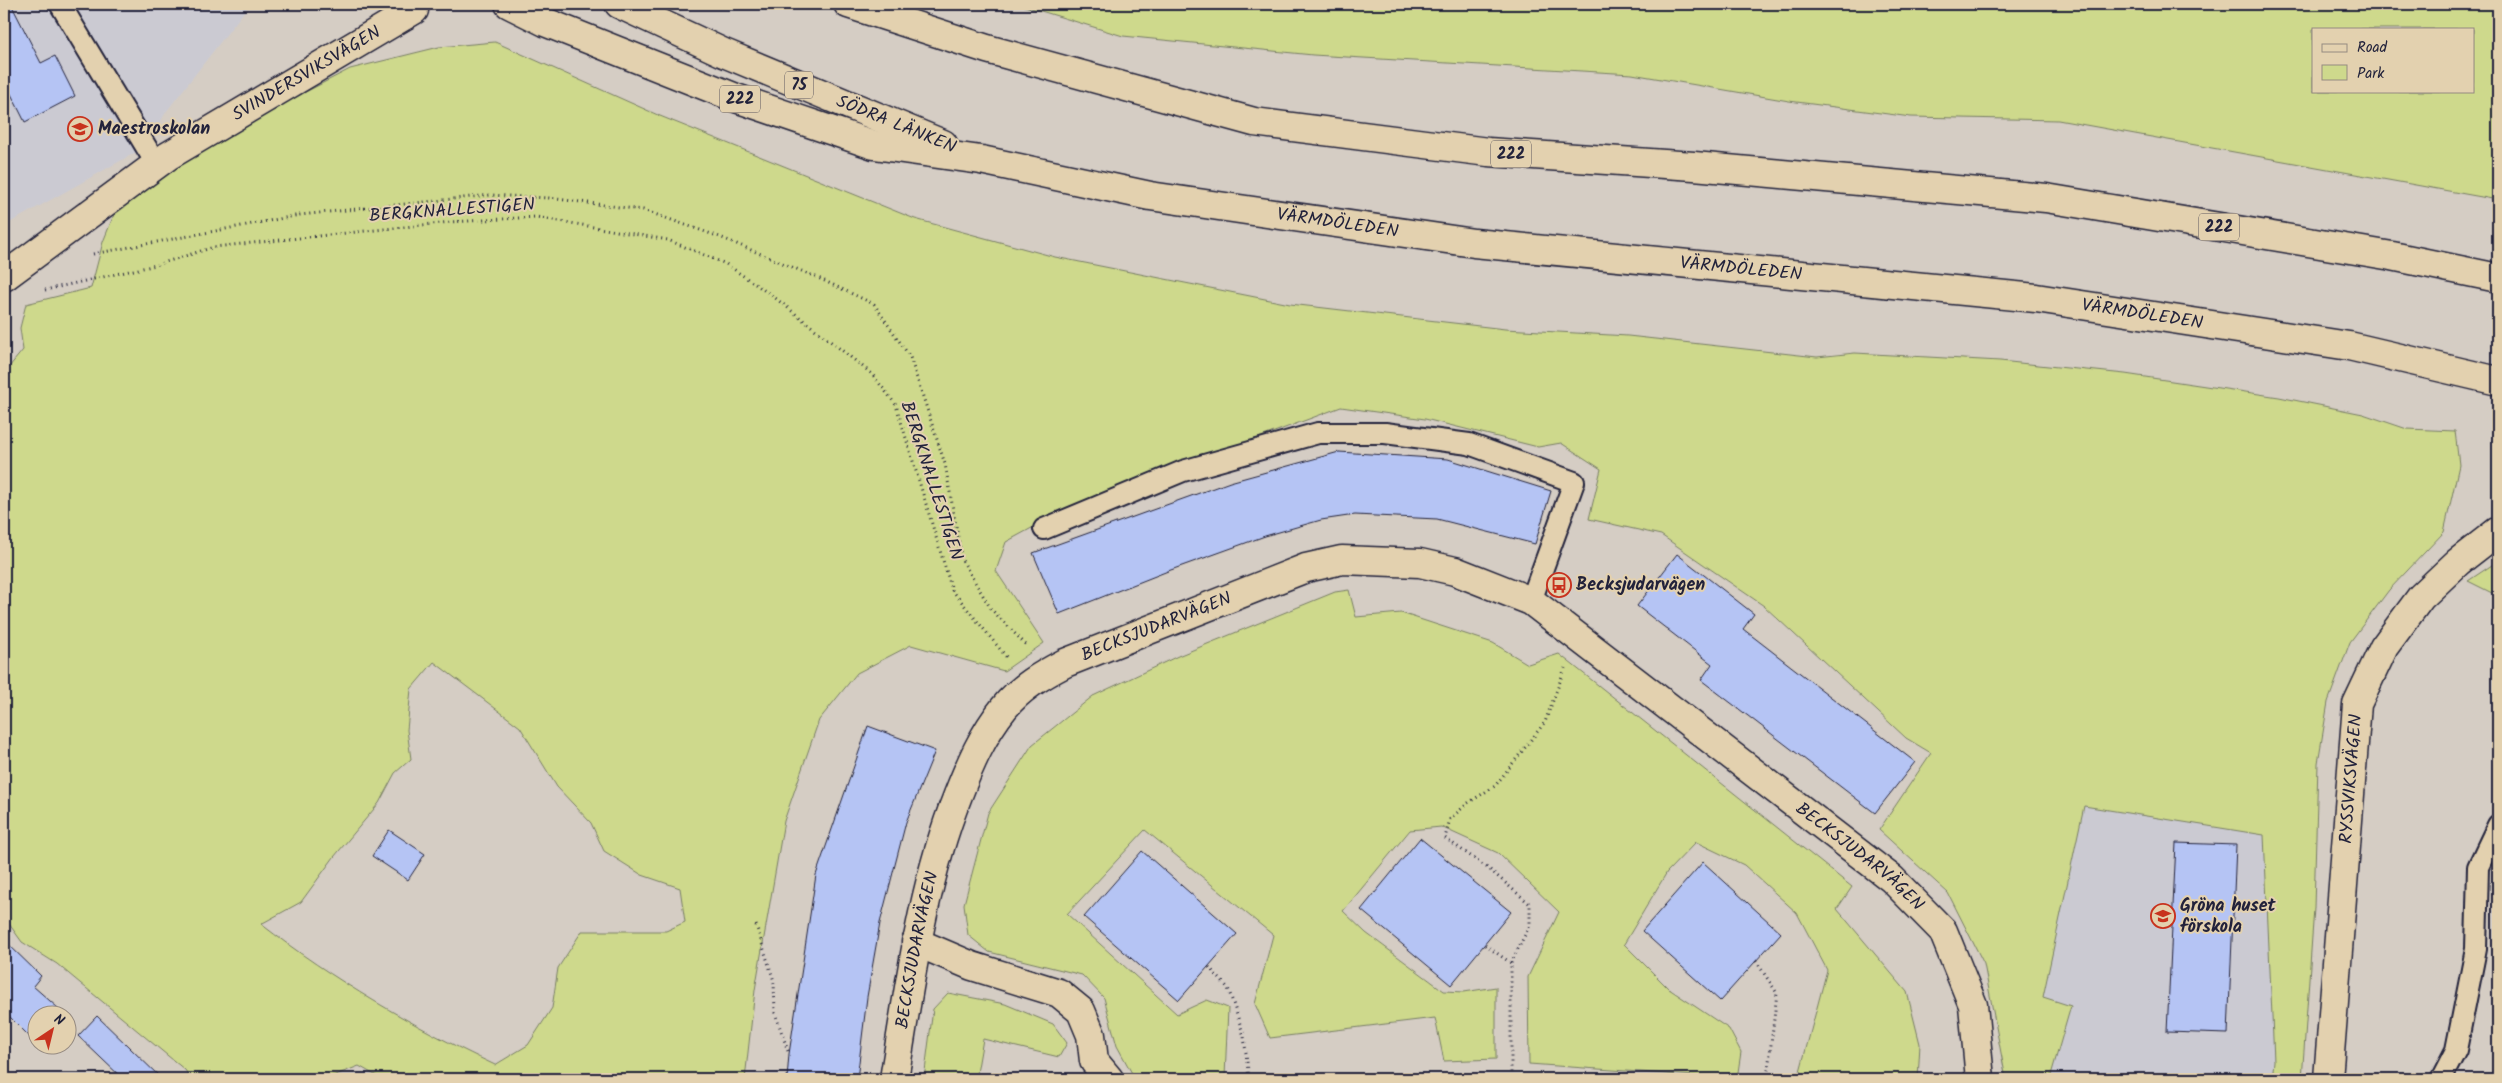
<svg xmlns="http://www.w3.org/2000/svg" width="2502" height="1083" viewBox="0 0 2502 1083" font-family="Kalam,sans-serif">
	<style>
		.built { fill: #cbcad2 }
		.green { fill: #ced98c; stroke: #787e64; fill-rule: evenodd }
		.building { fill: #b5c4f4; stroke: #22223b }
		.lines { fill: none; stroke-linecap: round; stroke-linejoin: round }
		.service-casing { stroke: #22223b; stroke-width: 24 }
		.minor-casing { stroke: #22223b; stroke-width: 31 }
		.motorway-casing { stroke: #22223b; stroke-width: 31 }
		.path { stroke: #22223b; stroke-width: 3; stroke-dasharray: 1 4; stroke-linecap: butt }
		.service { stroke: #e3d1af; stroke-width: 20 }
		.minor { stroke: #e3d1af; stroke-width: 28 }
		.motorway { stroke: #e3d1af; stroke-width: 28 }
		.labels { text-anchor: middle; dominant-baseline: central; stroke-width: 4; stroke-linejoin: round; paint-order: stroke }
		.shield { fill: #e3d1af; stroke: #5c565e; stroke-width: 1 }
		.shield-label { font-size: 16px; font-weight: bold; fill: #22223b }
		.street-label { font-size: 18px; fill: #22223b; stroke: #e3d1af }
		.poi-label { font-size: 18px; font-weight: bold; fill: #22223b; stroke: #e3d1af; text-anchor: start }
	</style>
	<rect width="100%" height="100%" fill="#d5cdc4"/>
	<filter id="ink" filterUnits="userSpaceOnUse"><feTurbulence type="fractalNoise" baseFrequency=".02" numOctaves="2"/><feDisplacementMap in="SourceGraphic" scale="10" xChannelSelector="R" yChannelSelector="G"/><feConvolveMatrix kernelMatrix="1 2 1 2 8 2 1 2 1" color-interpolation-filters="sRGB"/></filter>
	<g filter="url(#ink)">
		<path class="built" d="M 4,4 L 250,4 L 166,112 L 147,146 L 4,226 Z
			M 2079,805 L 2264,835 L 2274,1061 L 2272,1079 L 2052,1079 L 2043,997 Z"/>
		<path class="green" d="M 1018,4 L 2498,4 L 2498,200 L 2058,120 L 1911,117 L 1789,101 L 1632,74 L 1313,55 L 1123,36 ZM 2313,29 L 2473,29 L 2473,91 L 2313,91 Z
			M 495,42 L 660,116 L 915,219 L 1055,257 L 1290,304 L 1505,329 L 1628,336 L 1817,357 L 1855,353 L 2000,361 L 2125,374 L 2279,397 L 2363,414 L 2407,429 L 2455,431 L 2459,465 L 2444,532 L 2389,590 L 2350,642 L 2328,702 L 2318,763 L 2314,908 L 2302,1079 L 2272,1079 L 2274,1061 L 2264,835 L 2084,806 L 2043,997 L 2071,1006 L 2051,1075 L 2052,1079 L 2006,1079 L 1984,964 L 1948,893 L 1879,830 L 1931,753 L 1906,738 L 1764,606 L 1661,535 L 1589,519 L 1601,469 L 1561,443 L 1538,447 L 1425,419 L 1341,407 L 1063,511 L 1006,542 L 996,571 L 1044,643 L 1004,671 L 911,645 L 857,673 L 819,720 L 784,821 L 755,990 L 745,1079 L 382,1079 L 359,1066 L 325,1079 L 191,1079 L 185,1070 L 57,964 L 22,942 L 4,917 L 4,373 L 23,350 L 20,328 L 26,304 L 91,288 L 103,242 L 119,202 L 234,129 L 350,69 L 439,47 ZM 434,662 L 520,727 L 557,787 L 591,823 L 604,851 L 642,875 L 680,888 L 685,922 L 666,931 L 582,931 L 558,968 L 552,1008 L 528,1045 L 495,1065 C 412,1026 333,980 261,924 L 301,902 L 334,857 L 379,803 L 395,773 L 411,759 L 407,730 L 411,689 Z
			M 2498,561 L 2498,596 L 2468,581 Z
			M 1349,590 L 1356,617 L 1401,613 L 1493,643 L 1528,664 L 1559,654 L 1852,887 L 1837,909 L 1907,992 L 1920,1044 L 1918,1079 L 1798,1079 L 1827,970 L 1797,913 L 1744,865 L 1696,842 L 1667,872 L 1624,944 L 1669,989 L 1729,1029 L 1741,1052 L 1737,1079 L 1529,1064 L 1528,977 L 1559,912 L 1498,853 L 1441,827 L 1410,830 L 1343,911 L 1366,933 L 1444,991 L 1464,992 L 1496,987 L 1496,1059 L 1444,1061 L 1435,1018 L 1270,1038 L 1255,1004 L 1273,935 L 1145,830 L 1067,914 L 1177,1014 L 1207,1000 L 1228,1008 L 1225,1077 L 1222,1079 L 1139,1079 L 1134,1077 L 1117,1046 L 1104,998 L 1082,975 L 989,952 L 968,935 L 964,904 L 988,813 L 1032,745 L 1093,696 L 1178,656 L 1335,592 Z
			M 948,993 L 1005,1004 L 1053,1024 L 1067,1043 L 1059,1057 L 983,1039 L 976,1079 L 924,1079 L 933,1009 Z"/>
		<path class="building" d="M 4,4 L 11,4 L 41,63 L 55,56 L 75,96 L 25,122 L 4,80 Z
			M 1339,452 L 1448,459 L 1551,491 L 1535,544 L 1437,519 L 1355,515 L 1321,520 L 1265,536 L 1168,571 L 1059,614 L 1033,553 L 1230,482 Z
			M 1677,554 L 1754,614 L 1743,629 L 1915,762 L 1875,813 L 1701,680 L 1712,664 L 1637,606 Z
			M 868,726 L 935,751 L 906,822 L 880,923 L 867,997 L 857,1079 L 787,1079 L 789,1054 L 816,875 Z
			M 389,830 L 425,854 L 408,880 L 372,856 Z
			M 1420,838 L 1511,912 L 1451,985 L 1361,910 Z
			M 2176,843 L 2236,845 L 2228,1034 L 2167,1032 Z
			M 1142,851 L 1237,934 L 1179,1000 L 1084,917 Z
			M 1703,862 L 1781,933 L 1720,1001 L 1642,931 Z
			M 4,940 L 41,976 L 33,986 L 58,1008 L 50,1016 L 38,1016 L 38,1027 L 29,1036 L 4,1011 Z
			M 97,1016 L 162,1079 L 123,1079 L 78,1036 Z"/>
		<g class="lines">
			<defs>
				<path id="service" d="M 60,4 L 157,165
					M 1044,529 L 1183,471 L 1318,433 L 1385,433 L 1469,444 L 1574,482 L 1531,601
					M 2441,1079 L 2456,1050 L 2476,949 L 2478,867 L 2498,825"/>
				<g id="minor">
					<path id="s1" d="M 4,277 L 168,156 L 414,10"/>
					<path d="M 916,942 L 972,966 L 1059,993 L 1081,1011 L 1091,1035 L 1094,1061 L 1109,1079"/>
					<path id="s2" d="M 894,1079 C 910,983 922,886 958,795 C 970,764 983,734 1004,708 C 1020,688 1042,675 1065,663 L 1306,568 L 1342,560 L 1420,563 L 1455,571 L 1531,601 L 1892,879 L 1943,931 L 1973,1005 L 1980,1079"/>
					<path id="s3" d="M 2328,1079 L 2357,704 L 2384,647 L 2421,597 L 2458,562 L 2498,531"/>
				</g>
				<g id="motorway">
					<path id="s4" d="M 509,4 L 545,22 L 736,98 L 874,145 L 981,160 L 1150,196 L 1474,243 L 2036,298 L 2349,346 L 2498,381"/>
					<path d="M 619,4 L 724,53 L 943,144"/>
					<path d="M 848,4 L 987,49 L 1254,122 L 1488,152 L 1694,166 L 2046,198 L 2392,256 L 2498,278"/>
				</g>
			</defs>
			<use href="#service" class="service-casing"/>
			<use href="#minor" class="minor-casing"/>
			<use href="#motorway" class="motorway-casing"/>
			<path class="path" d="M 93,254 L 300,215 L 491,195 L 549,198 L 643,210 L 720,237 L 816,277 L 874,304 L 910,357 L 945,464 L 962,560 L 991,609 L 1028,647
				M 45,290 L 156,265 L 214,247 L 451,222 L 536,217 L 668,240 L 726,264 L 774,297 L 872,374 L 896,405 L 952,590 L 1008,659
				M 756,925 L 774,981 L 775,1013 L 789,1054
				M 1485,945 L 1511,963 L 1511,1079
				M 1756,961 L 1777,993 L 1767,1079
				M 1511,963 L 1530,925 L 1530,904 L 1489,869 L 1445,838 L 1450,819 L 1468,803 L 1495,786 L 1545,722 L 1565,668
				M 1209,967 L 1228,988 L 1244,1036 L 1249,1079"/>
			<use href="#service" class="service"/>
			<use href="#minor" class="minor"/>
			<use href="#motorway" class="motorway"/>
		</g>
	</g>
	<defs>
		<symbol id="school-ring" viewBox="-11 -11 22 22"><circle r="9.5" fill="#e3d1af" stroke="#c8321e" stroke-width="1.5"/><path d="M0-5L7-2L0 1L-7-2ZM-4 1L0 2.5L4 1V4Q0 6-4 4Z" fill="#c8321e"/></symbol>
		<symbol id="bus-ring" viewBox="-11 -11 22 22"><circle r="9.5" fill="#e3d1af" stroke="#c8321e" stroke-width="1.5"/><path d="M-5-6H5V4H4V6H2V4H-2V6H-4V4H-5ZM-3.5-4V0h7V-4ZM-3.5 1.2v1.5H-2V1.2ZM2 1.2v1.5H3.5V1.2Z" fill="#c8321e"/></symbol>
	</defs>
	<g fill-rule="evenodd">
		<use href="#school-ring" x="66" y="115" width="28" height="28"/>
		<use href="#bus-ring" x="1545" y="571" width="28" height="28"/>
		<use href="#school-ring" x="2149" y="902" width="28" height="28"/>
	</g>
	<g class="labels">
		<g class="shield">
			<rect x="785" y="71.5" width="28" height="27" rx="4"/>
			<rect x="720" y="85.5" width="40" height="27" rx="4"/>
			<rect x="1491" y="140.5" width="40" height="27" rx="4"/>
			<rect x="2199" y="213.5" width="40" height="27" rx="4"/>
		</g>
		<g class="shield-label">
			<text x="799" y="85">75</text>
			<text x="740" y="99">222</text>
			<text x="1511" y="154">222</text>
			<text x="2219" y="227">222</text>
		</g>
		<g class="street-label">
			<text stroke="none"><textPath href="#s1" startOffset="365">SVINDERSVIKSVÄGEN</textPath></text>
			<text transform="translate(896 125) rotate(22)">SÖDRA LÄNKEN</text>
			<text transform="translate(452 211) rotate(-4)">BERGKNALLESTIGEN</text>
			<text stroke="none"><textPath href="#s4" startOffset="862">VÄRMDÖLEDEN</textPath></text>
			<text stroke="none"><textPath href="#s4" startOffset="1268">VÄRMDÖLEDEN</textPath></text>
			<text stroke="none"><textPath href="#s4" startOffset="1672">VÄRMDÖLEDEN</textPath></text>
			<text transform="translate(931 481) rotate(72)">BERGKNALLESTIGEN</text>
			<text stroke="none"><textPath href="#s2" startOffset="565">BECKSJUDARVÄGEN</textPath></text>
			<text stroke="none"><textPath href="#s3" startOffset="301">RYSSVIKSVÄGEN</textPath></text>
			<text stroke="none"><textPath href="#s2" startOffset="1375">BECKSJUDARVÄGEN</textPath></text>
			<text stroke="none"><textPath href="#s2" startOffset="131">BECKSJUDARVÄGEN</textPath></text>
		</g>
		<g class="poi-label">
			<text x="98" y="129">Maestroskolan</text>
			<text x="1576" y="585">Becksjudarvägen</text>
			<text x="2180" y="906">Gröna huset<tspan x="2180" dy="21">förskola</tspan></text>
		</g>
	</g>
	<rect width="2502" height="1083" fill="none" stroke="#e3d1af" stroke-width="20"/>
	<rect x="10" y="10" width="2482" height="1063" fill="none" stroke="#22223b" stroke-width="2" filter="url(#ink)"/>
	<rect x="2312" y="28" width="162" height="65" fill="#e3d1af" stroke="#968b81"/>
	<rect x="2322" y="44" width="25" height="8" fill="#e3d1af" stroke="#968b81"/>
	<text x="2357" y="52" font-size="15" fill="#22223b">Road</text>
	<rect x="2322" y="65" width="25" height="15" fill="#ced98c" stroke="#968b81"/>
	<text x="2357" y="78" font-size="15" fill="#22223b">Park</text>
	<g transform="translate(52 1030) rotate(35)"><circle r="24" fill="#e3d1af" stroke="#968b81"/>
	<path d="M0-4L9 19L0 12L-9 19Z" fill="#c8321e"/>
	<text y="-8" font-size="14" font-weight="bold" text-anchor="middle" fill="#22223b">N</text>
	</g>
</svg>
